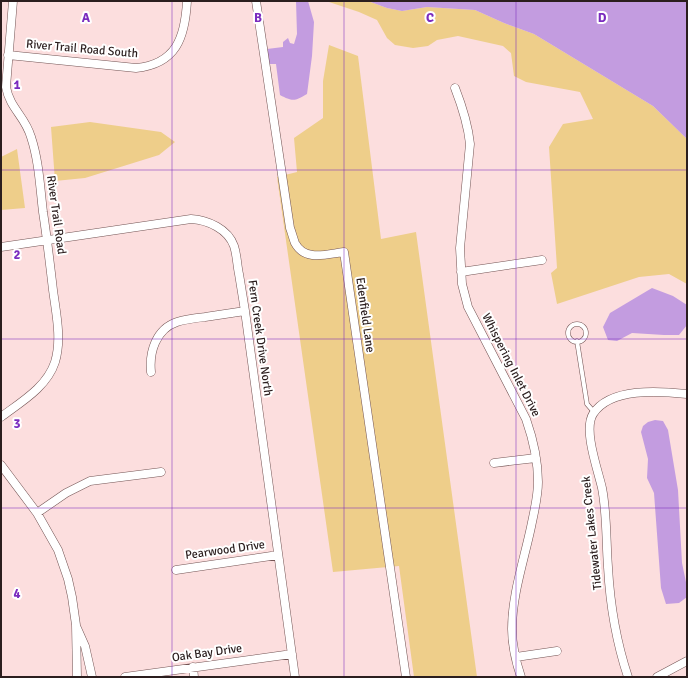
<svg xmlns="http://www.w3.org/2000/svg" width="688" height="678" viewBox="0 0 688 678" font-family="Signika,sans-serif">
	<style>
		.green { fill: #eece8a }
		.water { fill: #c39ce0 }
		.lines { fill: none; stroke-linecap: round; stroke-linejoin: round }
		.lane-casing { stroke: #735454; stroke-width: 5 }
		.street-casing { stroke: #735454; stroke-width: 9 }
		.lane { stroke: #fff; stroke-width: 4 }
		.street { stroke: #fff; stroke-width: 8 }
		.grid { fill: none; stroke: #7b2cbf; stroke-width: 1; stroke-opacity: 0.55 }
		.labels { text-anchor: middle; dominant-baseline: central; stroke-width: 4; stroke-linejoin: round; paint-order: stroke }
		.street-label { font-size: 12px; fill: #2b1e1e; stroke: #fff }
		.grid-label { font-size: 13px; text-anchor: middle; font-weight: bold; fill: #7b2cbf; stroke: #fff; stroke-width: 4; stroke-linejoin: round; paint-order: stroke }
	</style>
	<rect width="100%" height="100%" fill="#fcdede"/>
	<path class="green" d="M 326,1 L 368,1 L 387,8 L 402,11 L 427,7 L 475,10 L 504,23 L 534,34 L 653,106 L 687,139 L 687,284 L 669,274 L 639,277 L 557,304 L 551,273 L 557,268 L 549,147 L 563,124 L 593,119 L 580,92 L 526,82 L 514,76 L 511,53 L 503,46 L 458,36 L 437,40 L 428,46 L 413,48 L 395,45 L 387,38 L 377,20 L 359,12 Z
		M 329,45 L 358,56 L 381,239 L 416,232 L 477,677 L 414,677 L 399,566 L 333,572 L 277,177 L 297,172 L 294,138 L 323,118 L 323,81 Z
		M 90,122 L 161,132 L 175,142 L 159,155 L 85,178 L 55,181 L 51,127 Z
		M 17,149 L 25,208 L 1,210 L 1,157 Z"/>
	<path class="water" d="M 296,1 L 308,1 L 314,22 L 312,56 L 307,94 C 295,101 293,102 280,95 L 276,64 L 268,64 L 267,49 L 283,47 L 283,42 L 288,38 L 290,43 L 294,44 L 297,34 Z
		M 368,1 L 687,1 L 687,139 L 653,106 L 534,34 L 504,23 L 475,10 L 427,7 L 402,11 L 387,8 Z
		M 652,288 L 673,296 L 687,305 L 687,325 L 679,335 L 664,335 L 632,333 L 617,341 L 608,340 L 603,327 L 610,313 Z
		M 655,420 L 663,421 L 668,430 L 678,490 L 682,563 L 687,587 L 687,597 L 679,603 L 666,604 L 661,588 L 654,493 L 647,478 L 648,459 L 641,432 L 643,426 L 648,422 Z"/>
	<g class="lines">
		<defs>
			<path id="lane" d="M568 333a9 9 0 1 1 18 0a9 9 0 1 1-18 0Z
				M 577,341 L 587,404 L 594,412"/>
			<path id="street" d="M 256,1 L 290,228 C 292,233 293,238 295,243 C 305,262 327,254 344,252 L 406,677
				M 8,55 L 136,68 C 176,64 185,38 187,1
				M 455,88 C 462,106 468,124 470,144 L 460,248 L 462,284 L 468,307 L 526,419 C 533,439 538,460 538,482 C 538,497 534,512 531,527 C 524,560 512,595 512,629 C 512,645 516,662 521,677
				M 1,247 L 191,219 C 208,220 228,229 234,246 C 237,255 237,265 239,274 C 241,286 243,299 245,311 L 295,677
				M 461,272 L 542,260
				M 151,372 C 149,352 156,329 177,322 C 186,319 196,318 205,317 C 218,315 231,313 245,311
				M 1,417 C 21,402 47,387 55,362 C 62,339 56,313 53,290 C 50,264 47,238 43,212 C 40,187 39,161 31,137 C 25,116 10,109 6,87 L 13,1
				M 494,463 L 536,458
				M 1,465 L 37,513 L 58,550 L 68,579 L 72,597 L 76,625 L 77,677
				M 37,513 L 66,493 L 90,481 L 161,472
				M 176,570 L 278,555
				M 77,628 L 85,646 L 92,677
				M 516,657 L 557,651
				M 193,667 L 194,677
				M 125,677 L 292,654
				M 628,677 C 616,641 610,604 608,567 C 606,541 607,513 602,488 C 598,470 583,430 593,414 C 610,387 660,391 687,394
				M 657,677 L 687,661"/>
		</defs>
		<use href="#lane" class="lane-casing"/>
		<use href="#street" class="street-casing"/>
		<use href="#lane" class="lane"/>
		<use href="#street" class="street"/>
	</g>
	<path class="grid" d="M 172,1 L 172,677M 344,1 L 344,677M 516,1 L 516,677M 1,170 L 687,170M 1,339 L 687,339M 1,508 L 687,508"/>
	<g class="labels">
		<g class="street-label">
			<text transform="translate(82 49) rotate(5)">River Trail Road South</text>
			<text transform="translate(56 215) rotate(82)">River Trail Road</text>
			<text transform="translate(365 315) rotate(82)">Edenfield Lane</text>
			<text transform="translate(260 338) rotate(82)">Fern Creek Drive North</text>
			<text transform="translate(511 365) rotate(63)">Whispering Inlet Drive</text>
			<text transform="translate(592 533) rotate(-96)">Tidewater Lakes Creek</text>
			<text transform="translate(225 550) rotate(-8)">Pearwood Drive</text>
			<text transform="translate(207 653) rotate(-8)">Oak Bay Drive</text>
		</g>
	</g>
	<g class="grid-label">
		<text x="86" y="22">A</text>
		<text x="258" y="22">B</text>
		<text x="430" y="22">C</text>
		<text x="602" y="22">D</text>
		<text x="17" y="89">1</text>
		<text x="17" y="259">2</text>
		<text x="17" y="428">3</text>
		<text x="17" y="598">4</text>
	</g>
	<rect width="688" height="678" fill="none" stroke="#2b1e1e" stroke-width="4"/>
</svg>
